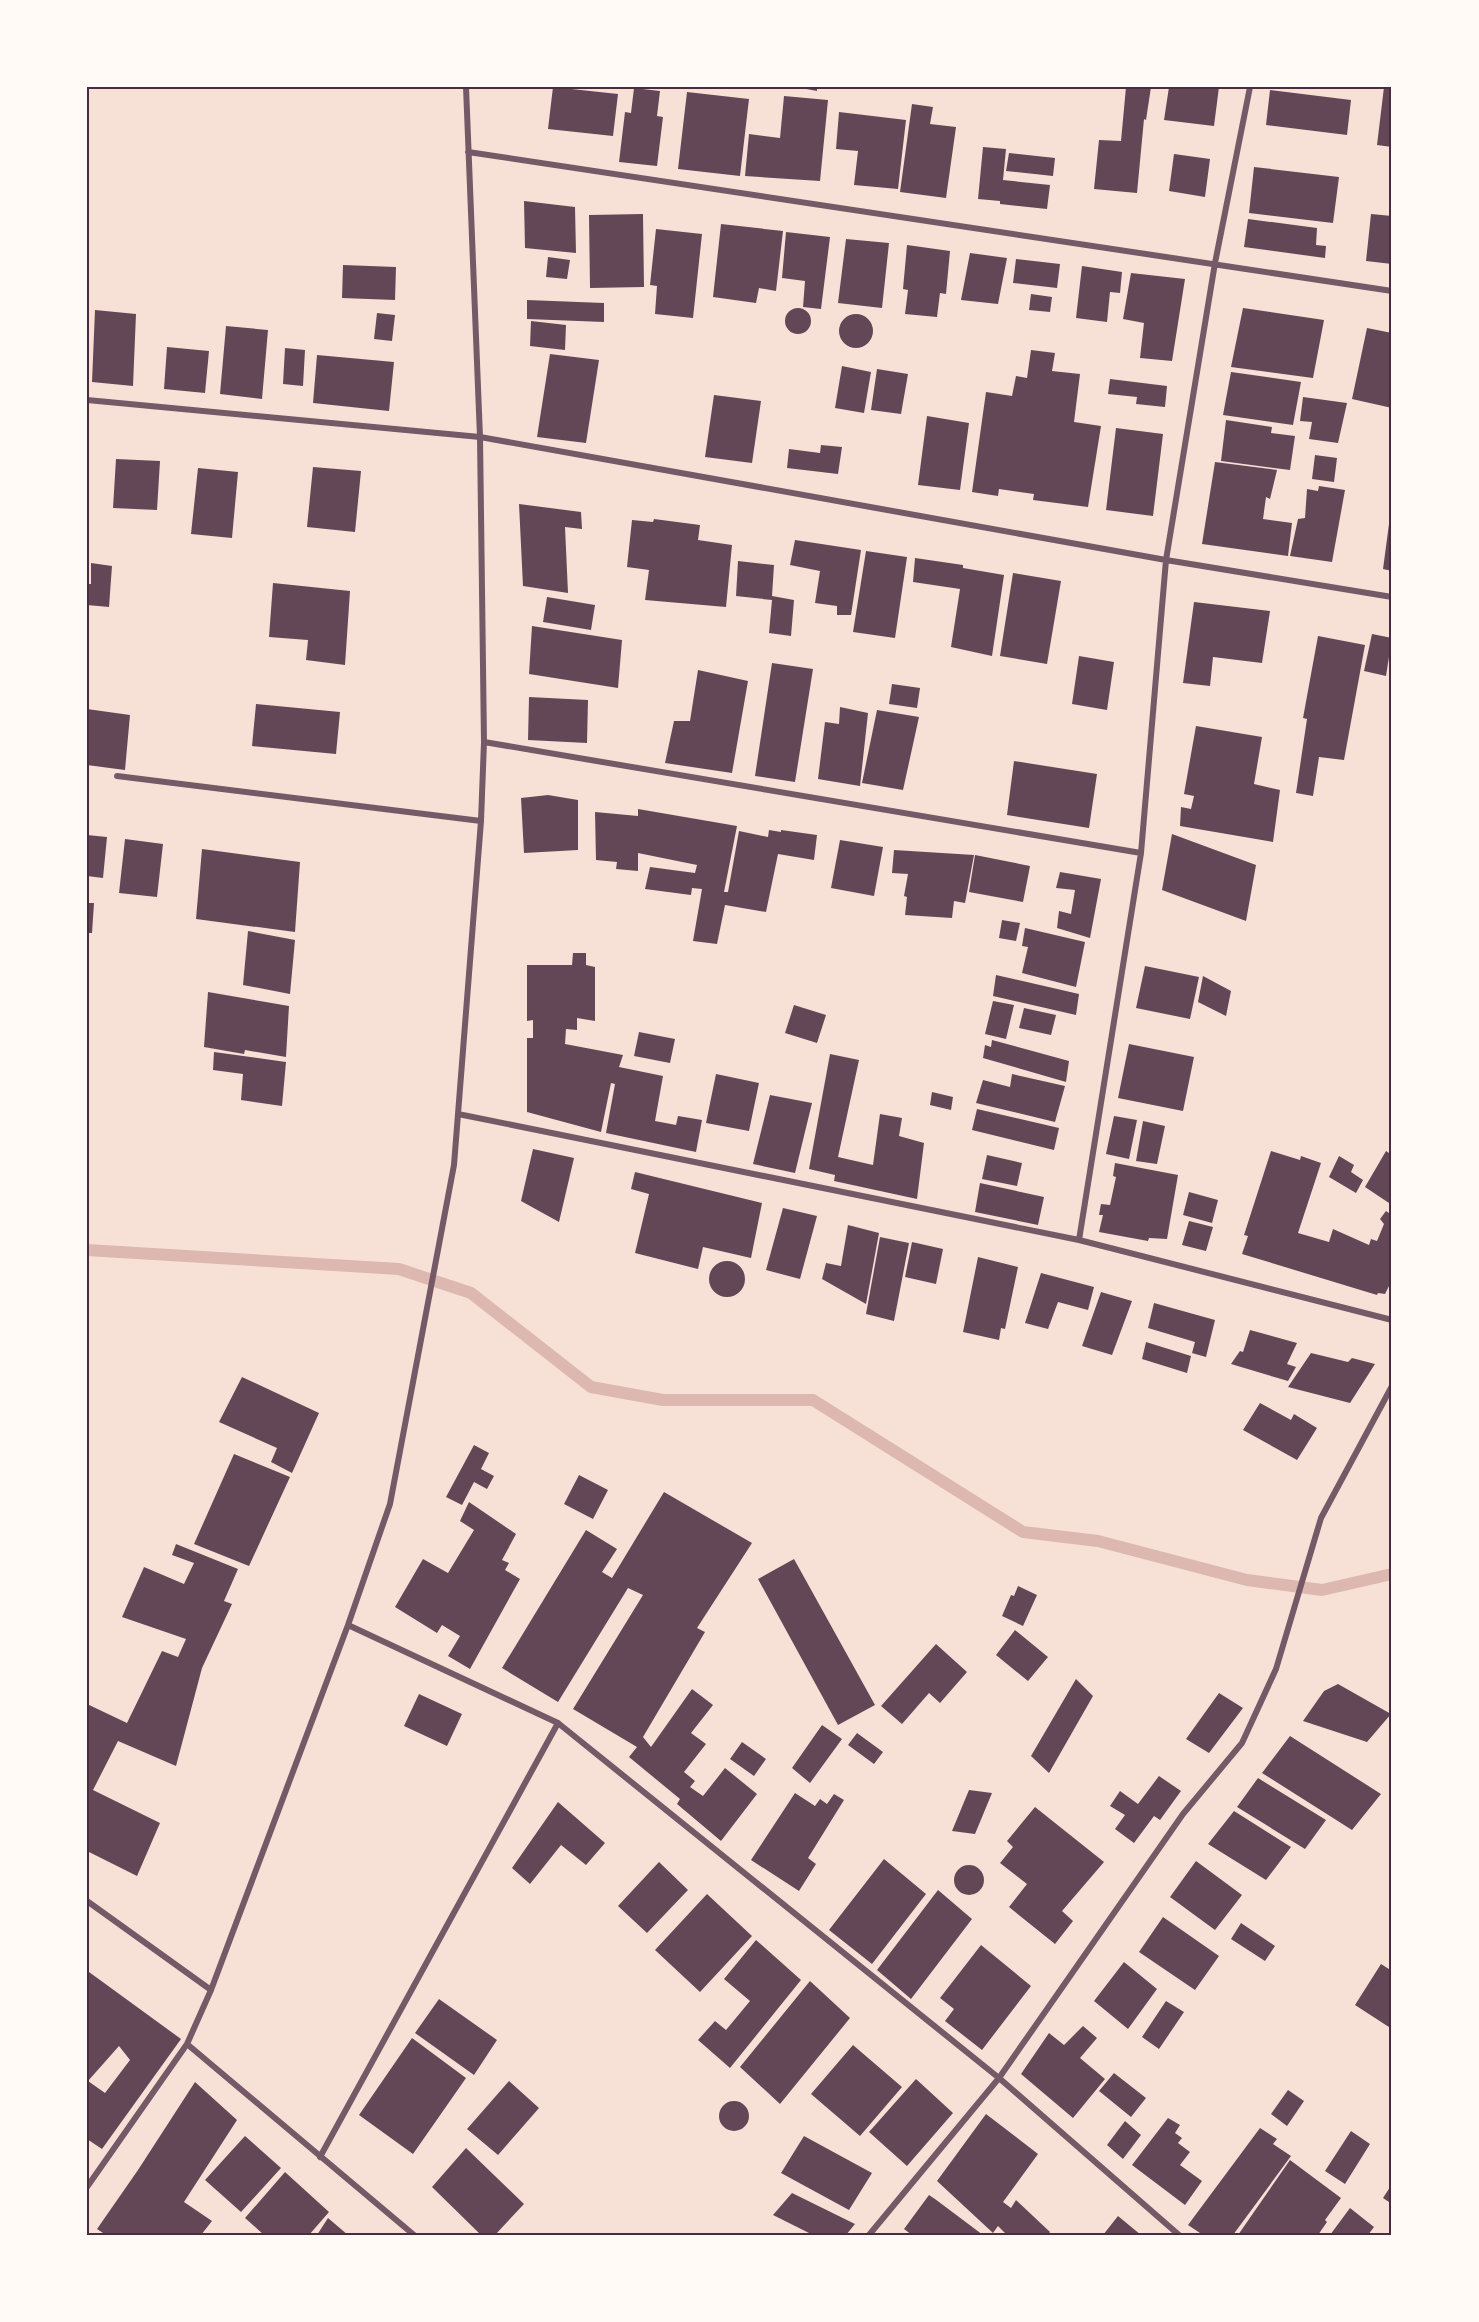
<svg xmlns="http://www.w3.org/2000/svg" width="1479" height="2322" viewBox="0 0 1479 2322" font-family="'DejaVu Sans',sans-serif">
	<style>
		.lines { fill: none; stroke-linecap: round; stroke-linejoin: round }
		.stream { stroke: #dcb8b0; stroke-width: 12 }
		.building { fill: #644757; fill-rule: evenodd }
		.minor { stroke: #755966; stroke-width: 6 }
		.neatline { fill: none; stroke: #4a2c40; stroke-width: 2 }
	</style>
	<rect width="100%" height="100%" fill="#f7e1d7"/>
	<g class="lines">
		<path class="stream" d="M 87,1250 L 399,1269 L 471,1293 L 591,1387 L 663,1400 L 813,1400 L 1023,1532 L 1098,1541 L 1247,1580 L 1322,1590 L 1392,1574"/>
	</g>
	<path class="building" d="M 553,87 L 618,94 L 613,136 L 548,129 Z
		M 796,87 L 817,87 L 817,91 Z
		M 1126,87 L 1151,87 L 1146,120 L 1144,119 L 1137,193 L 1094,189 L 1099,140 L 1121,141 Z
		M 1169,87 L 1219,87 L 1214,126 L 1164,120 Z
		M 1384,87 L 1392,87 L 1392,147 L 1377,145 Z
		M 634,88 L 660,91 L 657,116 L 663,117 L 657,166 L 619,162 L 625,112 L 631,113 Z
		M 1270,90 L 1351,100 L 1347,135 L 1266,125 Z
		M 687,92 L 749,99 L 740,176 L 678,169 Z
		M 784,96 L 828,100 L 820,181 L 745,176 L 749,134 L 780,138 Z
		M 912,104 L 933,107 L 930,124 L 956,127 L 946,198 L 900,192 Z
		M 839,112 L 906,120 L 898,189 L 854,185 L 858,151 L 836,149 Z
		M 983,147 L 1006,149 L 1003,180 L 1050,185 L 1047,209 L 1000,204 L 1000,201 L 978,199 Z
		M 1009,153 L 1055,158 L 1053,176 L 1006,171 Z
		M 1174,154 L 1210,159 L 1205,197 L 1169,191 Z
		M 1254,167 L 1339,177 L 1333,223 L 1249,213 Z
		M 524,201 L 575,207 L 576,253 L 525,248 Z
		M 643,214 L 644,287 L 590,288 L 589,215 Z
		M 1371,214 L 1392,216 L 1392,264 L 1366,261 Z
		M 1248,219 L 1317,228 L 1316,245 L 1326,246 L 1325,258 L 1244,247 Z
		M 721,224 L 783,231 L 776,291 L 759,288 L 756,303 L 713,297 Z
		M 656,229 L 702,234 L 693,318 L 655,314 L 657,286 L 650,285 Z
		M 786,232 L 830,237 L 821,309 L 803,307 L 805,281 L 782,278 Z
		M 846,239 L 889,243 L 882,308 L 838,303 Z
		M 907,245 L 950,251 L 946,294 L 940,293 L 937,317 L 905,314 L 908,290 L 903,289 Z
		M 970,253 L 1007,258 L 998,304 L 961,300 Z
		M 548,257 L 570,260 L 567,279 L 546,277 Z
		M 1016,259 L 1060,264 L 1057,288 L 1013,283 Z
		M 343,265 L 396,267 L 395,300 L 342,298 Z
		M 1082,266 L 1122,272 L 1120,293 L 1110,292 L 1107,322 L 1076,318 Z
		M 1131,273 L 1185,279 L 1172,361 L 1140,358 L 1144,323 L 1123,319 Z
		M 1031,294 L 1052,297 L 1050,312 L 1029,310 Z
		M 527,300 L 604,303 L 604,322 L 527,319 Z
		M785 321a13 13 0 1 1 26 0a13 13 0 1 1-26 0Z
		M 1243,308 L 1324,320 L 1313,378 L 1231,367 Z
		M 95,310 L 136,314 L 133,386 L 92,382 Z
		M 377,313 L 395,315 L 392,341 L 374,339 Z
		M839 331a17 17 0 1 1 34 0a17 17 0 1 1-34 0Z
		M 531,321 L 566,325 L 565,350 L 530,346 Z
		M 226,326 L 268,330 L 262,399 L 220,394 Z
		M 1367,328 L 1392,333 L 1392,408 L 1352,399 Z
		M 167,347 L 209,351 L 205,393 L 164,389 Z
		M 285,348 L 305,350 L 303,386 L 283,384 Z
		M 1031,350 L 1055,353 L 1052,371 L 1080,374 L 1074,422 L 1101,426 L 1088,507 L 1033,500 L 1034,494 L 999,489 L 998,496 L 972,492 L 986,392 L 1012,396 L 1016,376 L 1027,378 Z
		M 550,354 L 599,360 L 586,443 L 537,437 Z
		M 317,355 L 394,362 L 389,411 L 313,403 Z
		M 842,366 L 871,372 L 864,413 L 835,408 Z
		M 877,369 L 908,374 L 901,414 L 871,410 Z
		M 1231,372 L 1301,382 L 1293,425 L 1223,415 Z
		M 1110,379 L 1167,386 L 1165,407 L 1136,404 L 1137,397 L 1108,394 Z
		M 714,395 L 761,401 L 752,463 L 705,457 Z
		M 1303,397 L 1347,403 L 1338,443 L 1309,439 L 1312,422 L 1300,421 Z
		M 927,416 L 969,423 L 960,490 L 918,485 Z
		M 1226,420 L 1272,427 L 1271,433 L 1295,436 L 1290,470 L 1221,461 Z
		M 1116,428 L 1163,434 L 1153,516 L 1106,510 Z
		M 821,445 L 842,447 L 838,474 L 787,468 L 789,449 L 820,453 Z
		M 1315,455 L 1337,458 L 1334,482 L 1312,479 Z
		M 116,459 L 160,461 L 157,510 L 113,508 Z
		M 1215,462 L 1277,470 L 1270,499 L 1266,497 L 1263,519 L 1292,523 L 1288,556 L 1202,544 Z
		M 313,467 L 361,471 L 355,532 L 307,527 Z
		M 198,468 L 238,472 L 232,538 L 191,534 Z
		M 1319,486 L 1345,490 L 1332,562 L 1290,556 L 1298,519 L 1305,518 L 1307,489 L 1318,491 Z
		M 519,504 L 581,512 L 582,529 L 565,527 L 568,593 L 523,586 Z
		M 1391,509 L 1392,509 L 1392,571 L 1383,569 Z
		M 654,519 L 700,525 L 698,540 L 732,545 L 726,607 L 645,600 L 649,570 L 627,567 L 632,520 L 653,522 Z
		M 795,540 L 861,550 L 851,615 L 837,615 L 837,606 L 815,603 L 820,571 L 790,565 Z
		M 866,551 L 907,557 L 895,638 L 853,632 Z
		M 915,558 L 963,565 L 963,568 L 1004,575 L 992,656 L 951,647 L 960,589 L 913,582 Z
		M 738,561 L 774,565 L 772,596 L 794,600 L 791,636 L 769,633 L 772,600 L 736,596 Z
		M 91,563 L 112,566 L 109,607 L 87,605 L 87,584 L 91,584 Z
		M 1013,573 L 1061,581 L 1047,664 L 1000,656 Z
		M 273,583 L 350,591 L 345,665 L 306,660 L 308,640 L 269,637 Z
		M 547,597 L 595,605 L 591,630 L 543,622 Z
		M 1194,602 L 1270,611 L 1262,663 L 1213,657 L 1210,686 L 1183,683 Z
		M 532,626 L 622,640 L 618,688 L 529,674 Z
		M 1372,634 L 1392,638 L 1386,676 L 1364,671 Z
		M 1318,636 L 1365,645 L 1344,760 L 1319,757 L 1313,796 L 1296,793 L 1307,719 L 1303,718 Z
		M 1079,656 L 1114,662 L 1107,710 L 1072,704 Z
		M 772,663 L 813,669 L 795,782 L 755,776 Z
		M 698,670 L 748,681 L 732,773 L 665,763 L 674,721 L 690,721 Z
		M 892,684 L 920,688 L 917,708 L 889,704 Z
		M 529,697 L 588,700 L 587,743 L 528,740 Z
		M 256,704 L 340,712 L 336,754 L 252,746 Z
		M 840,707 L 868,713 L 860,786 L 818,779 L 825,722 L 839,724 Z
		M 87,709 L 130,715 L 125,770 L 87,765 Z
		M 877,710 L 919,717 L 903,790 L 862,783 Z
		M 1196,726 L 1262,737 L 1254,784 L 1280,790 L 1273,842 L 1180,826 L 1181,807 L 1191,809 L 1194,796 L 1184,794 Z
		M 1014,761 L 1097,774 L 1089,828 L 1007,815 Z
		M 548,795 L 578,800 L 578,850 L 524,853 L 521,798 Z
		M 638,809 L 737,826 L 724,892 L 728,892 L 739,831 L 768,837 L 769,830 L 781,832 L 781,830 L 817,835 L 814,860 L 778,854 L 766,912 L 725,905 L 717,944 L 693,941 L 702,889 L 692,888 L 691,895 L 645,889 L 650,867 L 695,873 L 697,865 L 638,853 L 638,871 L 616,869 L 617,862 L 596,860 L 595,812 L 638,816 Z
		M 1172,834 L 1256,865 L 1246,921 L 1162,890 Z
		M 87,835 L 107,837 L 103,878 L 87,876 Z
		M 125,839 L 163,844 L 157,897 L 119,893 Z
		M 840,840 L 883,847 L 874,896 L 831,888 Z
		M 202,849 L 300,862 L 295,932 L 196,919 Z
		M 894,850 L 974,855 L 965,903 L 954,901 L 952,918 L 905,915 L 907,897 L 904,896 L 908,874 L 892,873 Z
		M 975,855 L 1030,866 L 1023,902 L 969,892 Z
		M 1060,872 L 1101,879 L 1090,938 L 1057,928 L 1059,911 L 1071,914 L 1075,890 L 1056,888 Z
		M 87,903 L 94,903 L 92,933 L 87,933 Z
		M 1002,920 L 1020,923 L 1016,941 L 999,938 Z
		M 1025,928 L 1085,942 L 1076,987 L 1022,973 L 1028,947 L 1022,946 Z
		M 248,931 L 295,940 L 290,994 L 243,985 Z
		M 573,953 L 586,953 L 586,965 L 595,967 L 595,1021 L 577,1018 L 577,1030 L 566,1029 L 565,1044 L 623,1055 L 619,1067 L 663,1076 L 655,1121 L 676,1125 L 678,1116 L 702,1120 L 696,1152 L 606,1133 L 615,1084 L 611,1083 L 601,1132 L 527,1112 L 527,1038 L 533,1038 L 533,1020 L 527,1021 L 527,965 L 572,965 Z
		M 1145,966 L 1199,977 L 1190,1019 L 1136,1008 Z
		M 996,975 L 1079,994 L 1076,1015 L 993,996 Z
		M 1203,976 L 1231,991 L 1226,1016 L 1198,1002 Z
		M 208,992 L 289,1006 L 286,1057 L 245,1050 L 244,1054 L 204,1047 Z
		M 993,1001 L 1014,1005 L 1006,1039 L 985,1034 Z
		M 794,1005 L 826,1015 L 817,1043 L 785,1033 Z
		M 1024,1008 L 1056,1015 L 1051,1035 L 1019,1028 Z
		M 639,1032 L 675,1039 L 670,1063 L 634,1056 Z
		M 992,1040 L 1069,1061 L 1066,1082 L 983,1058 L 985,1045 L 991,1047 Z
		M 1129,1044 L 1194,1057 L 1183,1111 L 1118,1098 Z
		M 214,1052 L 286,1062 L 282,1106 L 241,1100 L 243,1074 L 213,1070 Z
		M 830,1054 L 859,1060 L 838,1157 L 873,1165 L 880,1114 L 902,1118 L 899,1136 L 924,1143 L 917,1199 L 834,1181 L 835,1175 L 809,1169 Z
		M 716,1074 L 759,1083 L 749,1131 L 706,1123 Z
		M 1012,1074 L 1065,1086 L 1055,1122 L 976,1103 L 983,1080 L 1010,1087 Z
		M 932,1092 L 953,1097 L 951,1110 L 930,1105 Z
		M 770,1095 L 812,1103 L 795,1173 L 753,1164 Z
		M 977,1109 L 1059,1128 L 1054,1150 L 972,1130 Z
		M 1114,1116 L 1137,1120 L 1129,1159 L 1106,1154 Z
		M 1143,1121 L 1165,1126 L 1157,1164 L 1136,1161 Z
		M 533,1149 L 574,1158 L 559,1222 L 521,1201 Z
		M 1271,1151 L 1300,1160 L 1301,1156 L 1321,1163 L 1298,1233 L 1329,1242 L 1333,1229 L 1369,1245 L 1371,1239 L 1377,1241 L 1384,1224 L 1380,1219 L 1386,1211 L 1392,1215 L 1392,1280 L 1385,1294 L 1378,1293 L 1377,1295 L 1242,1254 L 1248,1236 L 1244,1235 Z
		M 1386,1151 L 1392,1155 L 1392,1205 L 1365,1187 Z
		M 987,1155 L 1022,1163 L 1017,1186 L 982,1179 Z
		M 1339,1156 L 1354,1165 L 1351,1172 L 1363,1180 L 1356,1193 L 1329,1177 Z
		M 1115,1163 L 1178,1175 L 1167,1239 L 1149,1238 L 1148,1241 L 1099,1232 L 1103,1215 L 1099,1215 L 1101,1204 L 1110,1205 L 1116,1177 L 1113,1176 Z
		M 635,1172 L 762,1203 L 751,1258 L 703,1247 L 698,1269 L 635,1253 L 649,1194 L 631,1189 Z
		M 980,1183 L 1044,1197 L 1038,1225 L 975,1212 Z
		M 1189,1192 L 1218,1200 L 1212,1223 L 1183,1215 Z
		M 783,1208 L 817,1216 L 800,1279 L 766,1270 Z
		M 1189,1221 L 1213,1227 L 1206,1251 L 1182,1245 Z
		M 848,1225 L 879,1233 L 866,1304 L 822,1279 L 826,1263 L 841,1266 Z
		M 880,1237 L 909,1243 L 894,1321 L 866,1314 Z
		M 912,1242 L 943,1249 L 936,1284 L 905,1277 Z
		M 978,1257 L 1018,1267 L 1005,1329 L 1001,1328 L 999,1340 L 963,1332 Z
		M709 1279a18 18 0 1 1 36 0a18 18 0 1 1-36 0Z
		M 1041,1273 L 1094,1287 L 1088,1310 L 1058,1302 L 1048,1329 L 1025,1323 Z
		M 1101,1292 L 1132,1301 L 1112,1355 L 1082,1346 Z
		M 1154,1303 L 1215,1320 L 1206,1357 L 1192,1353 L 1195,1342 L 1148,1328 Z
		M 1250,1330 L 1297,1343 L 1287,1364 L 1296,1367 L 1288,1381 L 1231,1364 L 1240,1351 L 1243,1352 Z
		M 1146,1342 L 1191,1356 L 1187,1373 L 1142,1359 Z
		M 1311,1353 L 1348,1362 L 1352,1358 L 1375,1364 L 1350,1403 L 1288,1387 Z
		M 242,1377 L 319,1413 L 292,1473 L 271,1462 L 277,1448 L 219,1422 Z
		M 1260,1403 L 1291,1420 L 1294,1414 L 1317,1428 L 1297,1460 L 1243,1430 Z
		M 474,1445 L 489,1453 L 481,1469 L 494,1476 L 487,1489 L 474,1482 L 462,1505 L 446,1497 Z
		M 234,1454 L 290,1477 L 249,1566 L 194,1544 Z
		M 579,1475 L 608,1490 L 593,1519 L 564,1504 Z
		M 664,1492 L 752,1543 L 697,1628 L 705,1632 L 643,1737 L 651,1747 L 692,1689 L 713,1705 L 691,1733 L 706,1744 L 684,1772 L 695,1781 L 690,1787 L 703,1796 L 725,1768 L 757,1794 L 721,1841 L 677,1804 L 680,1799 L 629,1757 L 637,1747 L 573,1709 L 643,1595 L 628,1588 L 558,1702 L 502,1668 L 586,1530 L 617,1549 L 602,1572 L 612,1578 Z
		M 469,1502 L 516,1534 L 502,1560 L 509,1563 L 505,1570 L 520,1579 L 470,1669 L 448,1656 L 460,1636 L 442,1625 L 437,1633 L 395,1607 L 423,1559 L 448,1573 L 474,1530 L 460,1521 Z
		M 176,1544 L 238,1569 L 224,1601 L 232,1604 L 202,1668 L 176,1766 L 118,1741 L 93,1790 L 160,1823 L 137,1876 L 87,1851 L 87,1704 L 127,1723 L 162,1651 L 178,1657 L 186,1639 L 122,1617 L 144,1567 L 184,1584 L 194,1563 L 172,1555 Z
		M 794,1559 L 875,1705 L 838,1725 L 758,1579 Z
		M 1018,1586 L 1037,1595 L 1023,1626 L 1002,1616 L 1011,1595 L 1014,1596 Z
		M 1015,1630 L 1048,1657 L 1028,1681 L 996,1655 Z
		M 936,1644 L 967,1672 L 940,1703 L 929,1693 L 902,1724 L 881,1706 Z
		M 1076,1679 L 1093,1696 L 1049,1773 L 1031,1756 Z
		M 1338,1684 L 1391,1714 L 1367,1742 L 1303,1721 L 1324,1691 Z
		M 1219,1693 L 1243,1708 L 1209,1753 L 1186,1739 Z
		M 419,1694 L 462,1714 L 447,1746 L 404,1726 Z
		M 822,1725 L 842,1739 L 810,1783 L 792,1768 Z
		M 857,1733 L 883,1752 L 874,1764 L 848,1745 Z
		M 1290,1736 L 1381,1794 L 1352,1830 L 1262,1773 Z
		M 742,1742 L 766,1759 L 754,1776 L 730,1759 Z
		M 1159,1776 L 1181,1791 L 1160,1820 L 1154,1816 L 1134,1843 L 1115,1829 L 1125,1815 L 1110,1806 L 1120,1791 L 1138,1804 Z
		M 1258,1778 L 1326,1820 L 1305,1849 L 1237,1807 Z
		M 969,1790 L 992,1793 L 975,1834 L 952,1831 Z
		M 795,1793 L 815,1806 L 820,1799 L 827,1804 L 834,1794 L 844,1800 L 808,1858 L 816,1864 L 799,1891 L 751,1860 Z
		M 558,1802 L 605,1843 L 586,1865 L 561,1845 L 530,1884 L 512,1868 Z
		M 1035,1807 L 1104,1862 L 1062,1911 L 1073,1921 L 1055,1944 L 1009,1907 L 1027,1884 L 1000,1863 L 1013,1847 L 1007,1841 Z
		M 1234,1811 L 1291,1847 L 1266,1880 L 1208,1844 Z
		M 884,1859 L 926,1894 L 872,1964 L 829,1930 Z
		M 1196,1861 L 1242,1895 L 1215,1930 L 1170,1897 Z
		M 659,1862 L 688,1890 L 647,1933 L 618,1906 Z
		M954 1880a15 15 0 1 1 30 0a15 15 0 1 1-30 0Z
		M 938,1890 L 972,1919 L 911,1999 L 877,1970 Z
		M 707,1894 L 752,1936 L 700,1992 L 655,1950 Z
		M 1163,1917 L 1219,1956 L 1195,1990 L 1139,1952 Z
		M 1241,1923 L 1275,1946 L 1265,1961 L 1231,1939 Z
		M 756,1940 L 801,1980 L 730,2068 L 698,2040 L 715,2021 L 726,2030 L 750,2001 L 724,1979 Z
		M 981,1945 L 1031,1986 L 982,2050 L 945,2021 L 954,2009 L 940,1998 Z
		M 1124,1962 L 1157,1989 L 1128,2029 L 1094,2001 Z
		M 1381,1964 L 1392,1971 L 1392,2029 L 1355,2005 Z
		M 89,1972 L 181,2039 L 102,2149 L 87,2139 L 87,1974 ZM 119,2046 L 130,2060 L 105,2093 L 88,2081 Z
		M 810,1981 L 850,2018 L 780,2104 L 740,2067 Z
		M 439,1999 L 497,2040 L 474,2075 L 415,2033 Z
		M 1166,2001 L 1184,2012 L 1159,2049 L 1142,2037 Z
		M 1083,2026 L 1097,2038 L 1080,2058 L 1105,2079 L 1073,2118 L 1021,2074 L 1049,2033 L 1064,2045 Z
		M 412,2038 L 466,2078 L 413,2154 L 359,2115 Z
		M 853,2045 L 902,2087 L 860,2136 L 811,2094 Z
		M 1114,2073 L 1146,2098 L 1131,2117 L 1099,2091 Z
		M 916,2079 L 953,2113 L 907,2166 L 869,2132 Z
		M 509,2081 L 539,2108 L 498,2155 L 467,2129 Z
		M 195,2082 L 237,2120 L 184,2202 L 212,2221 L 201,2235 L 106,2235 L 97,2229 L 138,2170 Z
		M 1288,2090 L 1304,2101 L 1287,2126 L 1271,2114 Z
		M719 2116a15 15 0 1 1 30 0a15 15 0 1 1-30 0Z
		M 986,2114 L 1038,2154 L 1003,2202 L 1011,2208 L 1016,2200 L 1050,2232 L 1048,2235 L 1007,2235 L 998,2226 L 993,2233 L 937,2181 Z
		M 1168,2118 L 1180,2125 L 1175,2133 L 1182,2138 L 1178,2143 L 1190,2152 L 1180,2165 L 1202,2181 L 1185,2205 L 1132,2165 Z
		M 1125,2121 L 1141,2135 L 1123,2159 L 1107,2145 Z
		M 1260,2128 L 1277,2139 L 1273,2144 L 1291,2156 L 1233,2235 L 1203,2235 L 1188,2225 Z
		M 1351,2131 L 1370,2144 L 1345,2184 L 1325,2171 Z
		M 245,2136 L 281,2168 L 241,2212 L 205,2180 Z
		M 804,2136 L 872,2173 L 849,2210 L 781,2173 Z
		M 466,2148 L 524,2204 L 495,2235 L 481,2235 L 432,2187 Z
		M 1290,2160 L 1341,2198 L 1325,2220 L 1327,2222 L 1318,2235 L 1238,2235 Z
		M 285,2172 L 329,2212 L 309,2235 L 264,2235 L 245,2218 Z
		M 1392,2184 L 1392,2204 L 1383,2198 Z
		M 792,2193 L 855,2224 L 846,2235 L 813,2235 L 773,2215 Z
		M 929,2195 L 935,2199 L 983,2235 L 912,2235 L 904,2229 Z
		M 1350,2208 L 1374,2227 L 1368,2235 L 1330,2235 Z
		M 1118,2216 L 1141,2235 L 1103,2235 Z
		M 328,2218 L 348,2235 L 317,2235 Z"/>
	<g class="lines">
		<path class="minor" d="M 468,152 L 1392,291
			M 87,400 L 480,437 L 1166,560 L 1392,597
			M 484,742 L 1141,853
			M 117,776 L 481,821
			M 458,1114 L 1079,1240 L 1392,1320
			M 1079,1240 L 1141,853 L 1166,560 L 1215,263 L 1250,87
			M 348,1625 L 558,1723 L 999,2078 L 1179,2235
			M 87,1901 L 211,1990
			M 187,2044 L 414,2235
			M 320,2157 L 558,1723
			M 87,2187 L 187,2044 L 211,1990 L 348,1625 L 390,1504 L 454,1165 L 481,821 L 484,742 L 480,437 L 466,87
			M 869,2235 L 999,2078 L 1183,1814 L 1242,1743 L 1276,1669 L 1321,1518 L 1392,1386"/>
	</g>
	<rect width="1479" height="2322" fill="none" stroke="#fffaf5" stroke-width="177"/>
	<rect x="88" y="88" width="1302" height="2146" class="neatline"/>
</svg>
